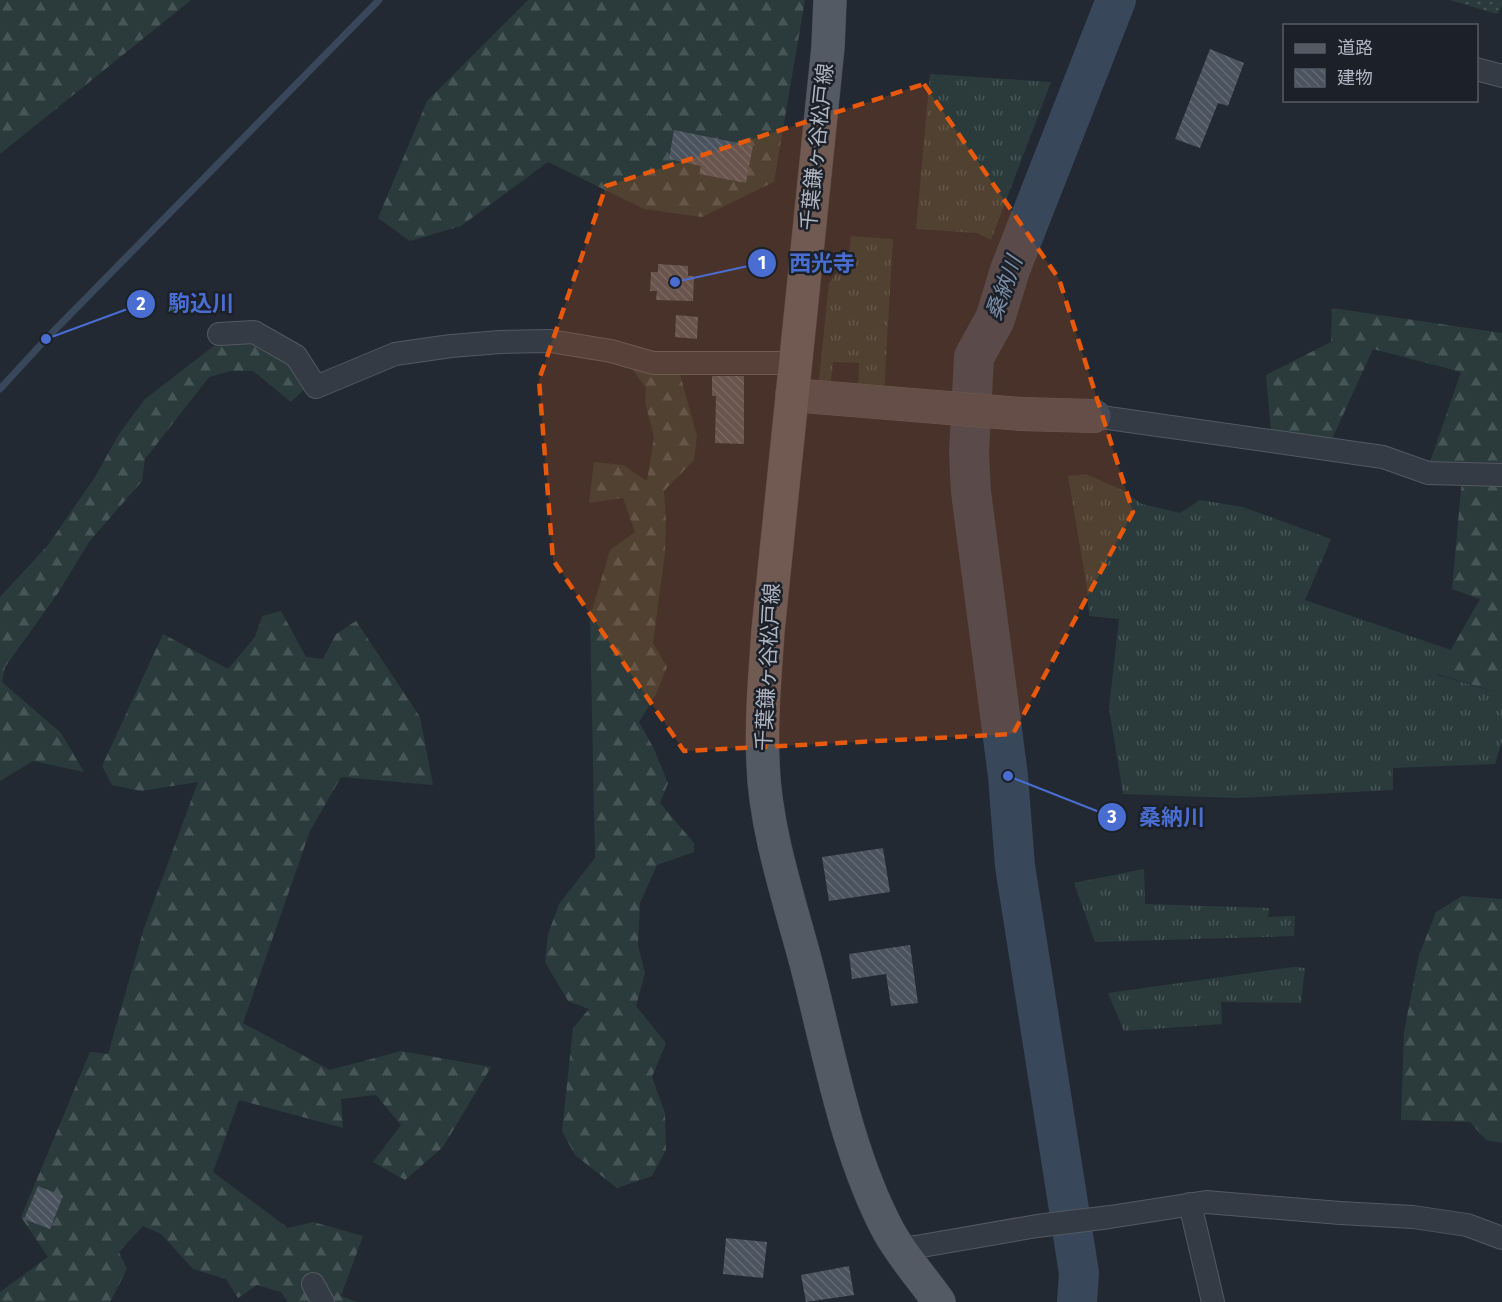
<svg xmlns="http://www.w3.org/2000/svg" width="1502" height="1302" viewBox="0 0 1502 1302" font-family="'Fira Sans','Noto Sans JP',sans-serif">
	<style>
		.grass { fill: url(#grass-tufts) }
		.forest { fill: url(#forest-firs) }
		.park { fill: url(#park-dots) }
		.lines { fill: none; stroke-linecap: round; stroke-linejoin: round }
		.stream { stroke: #39475b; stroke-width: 7 }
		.river { stroke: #39475b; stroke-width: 40 }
		.building { fill: url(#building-back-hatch) }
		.street-casing { stroke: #535962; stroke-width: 24 }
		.secondary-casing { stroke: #535962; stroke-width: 34 }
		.primary-casing { stroke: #3f444e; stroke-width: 34 }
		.street { stroke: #353b44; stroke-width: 22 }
		.secondary { stroke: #444b57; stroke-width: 33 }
		.primary { stroke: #535a64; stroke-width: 33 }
		.marked { fill: #e8590c; fill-opacity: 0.2; stroke: #e8590c; stroke-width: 4.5; stroke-dasharray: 12 8; stroke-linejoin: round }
		.labels { text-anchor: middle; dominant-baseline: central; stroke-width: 5; stroke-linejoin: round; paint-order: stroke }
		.street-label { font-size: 21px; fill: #afb6c1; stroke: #1b2029 }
		.water-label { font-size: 22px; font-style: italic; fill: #7b8da6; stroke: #1b2029 }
		.leader { fill: none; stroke: #496dd1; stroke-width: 2 }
		.callout-dot { fill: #496dd1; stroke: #1b2029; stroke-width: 2 }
		.mark-label { font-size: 18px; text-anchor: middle; font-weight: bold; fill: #fff }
		.callout-label { font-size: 22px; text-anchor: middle; font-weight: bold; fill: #496dd1; stroke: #1b2029; stroke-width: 5; stroke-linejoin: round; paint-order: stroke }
	</style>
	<defs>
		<pattern id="grass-tufts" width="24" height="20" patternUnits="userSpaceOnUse" patternTransform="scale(1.5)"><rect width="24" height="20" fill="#2b3b3b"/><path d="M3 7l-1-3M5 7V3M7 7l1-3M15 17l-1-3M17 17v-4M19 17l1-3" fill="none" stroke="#475556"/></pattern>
		<pattern id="forest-firs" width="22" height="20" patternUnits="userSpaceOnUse" patternTransform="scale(1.5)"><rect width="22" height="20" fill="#2b3b3b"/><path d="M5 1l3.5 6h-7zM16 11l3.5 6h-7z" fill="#475556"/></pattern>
		<pattern id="park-dots" width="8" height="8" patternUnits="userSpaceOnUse" patternTransform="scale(1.5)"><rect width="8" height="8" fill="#2b3b3b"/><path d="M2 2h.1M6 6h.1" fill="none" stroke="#475556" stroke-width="1.8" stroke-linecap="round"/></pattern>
		<pattern id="building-back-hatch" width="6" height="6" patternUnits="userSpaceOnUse" patternTransform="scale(1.5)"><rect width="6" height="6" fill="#4b535f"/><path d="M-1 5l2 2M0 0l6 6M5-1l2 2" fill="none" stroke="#626a74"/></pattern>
	</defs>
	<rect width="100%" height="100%" fill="#222933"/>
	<path class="grass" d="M 930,74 L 1051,82 L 991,240 L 977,233 L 916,229 Z
		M 851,236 L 893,239 L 884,393 L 858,394 L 859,363 L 833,362 L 830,390 L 818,389 L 829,283 L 848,260 Z
		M 1086,474 L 1122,490 L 1142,504 L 1180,513 L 1200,500 L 1243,507 L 1331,539 L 1305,600 L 1451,650 L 1437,675 L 1502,694 L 1502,741 L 1495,764 L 1393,768 L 1393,790 L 1237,798 L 1123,794 L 1109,708 L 1119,619 L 1089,616 L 1087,588 L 1068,476 Z
		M 1144,869 L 1145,904 L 1269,908 L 1268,917 L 1295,916 L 1294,936 L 1095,942 L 1074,883 Z
		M 1293,967 L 1305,968 L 1301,1003 L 1221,1002 L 1222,1024 L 1124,1031 L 1108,993 Z"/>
	<path class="forest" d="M 0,0 L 191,0 L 0,154 Z
		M 528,0 L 805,0 L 774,182 L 702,217 L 644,209 L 548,162 L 461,226 L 410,241 L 378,218 L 427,101 Z
		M 1332,308 L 1502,333 L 1502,467 L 1428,468 L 1461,372 L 1373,349 L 1332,439 L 1271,430 L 1266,375 L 1331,342 Z
		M 254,337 L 294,362 L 308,386 L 291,402 L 253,371 L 231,371 L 209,377 L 145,459 L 142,481 L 89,542 L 58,593 L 5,667 L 2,682 L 61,733 L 84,772 L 33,761 L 0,781 L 0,597 L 48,545 L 95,477 L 119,434 L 145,399 L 223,339 Z
		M 633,370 L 680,374 L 697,436 L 694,460 L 664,491 L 666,522 L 665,553 L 653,643 L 667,667 L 655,696 L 639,722 L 654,749 L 668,783 L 660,803 L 694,843 L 694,852 L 657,865 L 640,903 L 638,945 L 645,973 L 636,1006 L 666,1043 L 652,1077 L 665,1113 L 666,1150 L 652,1176 L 617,1188 L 575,1155 L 562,1131 L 573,1028 L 589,1009 L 568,1001 L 545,962 L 548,934 L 559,904 L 595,858 L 590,617 L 610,550 L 635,532 L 623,498 L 589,503 L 594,462 L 623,465 L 647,481 L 654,437 L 645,402 L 646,388 Z
		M 1462,479 L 1502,479 L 1502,694 L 1437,674 L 1480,599 L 1452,589 Z
		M 281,611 L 306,657 L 323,659 L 336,634 L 356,621 L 420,717 L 433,785 L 341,777 L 310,831 L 243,1023 L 330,1070 L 401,1051 L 491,1067 L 443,1147 L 405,1180 L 373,1162 L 401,1125 L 376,1095 L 341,1099 L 343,1128 L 239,1100 L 213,1172 L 288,1228 L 313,1222 L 363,1236 L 341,1296 L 357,1302 L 288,1302 L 281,1292 L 257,1285 L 238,1298 L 226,1279 L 193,1269 L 161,1234 L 143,1226 L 119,1252 L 127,1269 L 110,1302 L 0,1302 L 0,1292 L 48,1257 L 21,1217 L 90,1052 L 108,1054 L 144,928 L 198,782 L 141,791 L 112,785 L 102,766 L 163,634 L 228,669 L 255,637 L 262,616 Z
		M 1462,896 L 1502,899 L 1502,1143 L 1486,1140 L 1470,1122 L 1401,1120 L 1404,1032 L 1419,955 L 1436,912 Z"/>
	<path class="park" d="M 1450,0 L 1502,0 L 1502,6 L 1497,14 Z"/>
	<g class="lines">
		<path class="stream" d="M 0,389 L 46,339 L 379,0"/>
		<path class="river" d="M 1077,1302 L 1079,1273 L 1015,866 L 1008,776 L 971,492 L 969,453 L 974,357 L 995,319 L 1010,270 L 1116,0"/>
	</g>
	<path class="building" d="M 1210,49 L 1244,63 L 1228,106 L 1218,103 L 1200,148 L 1175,139 Z
		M 674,130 L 753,146 L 746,183 L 699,174 L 701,166 L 669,159 Z
		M 658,264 L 688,266 L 688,276 L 694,276 L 693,301 L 656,300 L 657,291 L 650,291 L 651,272 L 658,272 Z
		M 676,315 L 698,317 L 697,339 L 675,337 Z
		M 712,376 L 744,376 L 744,444 L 715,443 L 716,396 L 712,396 Z
		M 883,848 L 890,892 L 829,901 L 822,857 Z
		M 910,945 L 918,1003 L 891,1006 L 886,974 L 852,979 L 849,954 Z
		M 38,1186 L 63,1196 L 50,1229 L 24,1219 Z
		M 726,1238 L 767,1242 L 763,1278 L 723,1274 Z
		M 849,1266 L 854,1295 L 806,1302 L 801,1275 Z"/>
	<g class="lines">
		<defs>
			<path id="street" d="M 1476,69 L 1502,76
				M 219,334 L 254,332 L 296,356 L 316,387 L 395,354 L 451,346 L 500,342 L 550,341 L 611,351 L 653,363 L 796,363
				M 1094,416 L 1383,457 L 1428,473 L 1502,475
				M 1190,1204 L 1213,1302
				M 898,1248 L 916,1247 L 1037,1226 L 1110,1217 L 1206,1202 L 1340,1213 L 1413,1217 L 1467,1225 L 1502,1238
				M 313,1284 L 323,1302"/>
			<path id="secondary" d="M 792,395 L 1021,414 L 1094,416"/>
			<path id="primary" d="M 830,0 L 828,47 L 768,631 C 765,675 761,719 763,763 C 765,829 789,899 806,963 C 829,1051 846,1152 889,1232 C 903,1257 923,1279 939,1302"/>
		</defs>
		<use href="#street" class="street-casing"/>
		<use href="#secondary" class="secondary-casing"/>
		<use href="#primary" class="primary-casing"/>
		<use href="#street" class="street"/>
		<use href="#secondary" class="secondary"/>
		<use href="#primary" class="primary"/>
	</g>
	<path class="marked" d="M 924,84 L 1059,279 L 1133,512 L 1013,734 L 684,751 L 553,560 L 539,380 L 606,186 Z"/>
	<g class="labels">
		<g class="street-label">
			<text transform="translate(817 147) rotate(-84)">千葉鎌ヶ谷松戸線</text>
			<text transform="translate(768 667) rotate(-87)">千葉鎌ヶ谷松戸線</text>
		</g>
		<g class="water-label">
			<text transform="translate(1004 288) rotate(-70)">桑納川</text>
		</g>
	</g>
	<path class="leader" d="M675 282L762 263M46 339L141 304M1008 776L1112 817"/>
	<g class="callout-dot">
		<circle cx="675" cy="282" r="6"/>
		<circle cx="46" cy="339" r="6"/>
		<circle cx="1008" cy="776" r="6"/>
		<circle cx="762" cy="263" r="15"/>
		<circle cx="141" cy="304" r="15"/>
		<circle cx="1112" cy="817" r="15"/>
	</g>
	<g class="mark-label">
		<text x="762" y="269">1</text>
		<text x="141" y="310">2</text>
		<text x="1112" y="823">3</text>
	</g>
	<g class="callout-label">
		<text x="822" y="271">西光寺</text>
		<text x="201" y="311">駒込川</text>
		<text x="1172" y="825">桑納川</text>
	</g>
	<rect x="1283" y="24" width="195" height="78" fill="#1b2029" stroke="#565c66" stroke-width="1.5"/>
	<rect x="1295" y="44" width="30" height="9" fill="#535a64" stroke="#565c66" stroke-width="1.5"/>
	<text x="1337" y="54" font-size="18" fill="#afb6c1">道路</text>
	<rect x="1295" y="69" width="30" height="18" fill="url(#building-back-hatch)" stroke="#565c66" stroke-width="1.5"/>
	<text x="1337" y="84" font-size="18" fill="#afb6c1">建物</text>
</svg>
